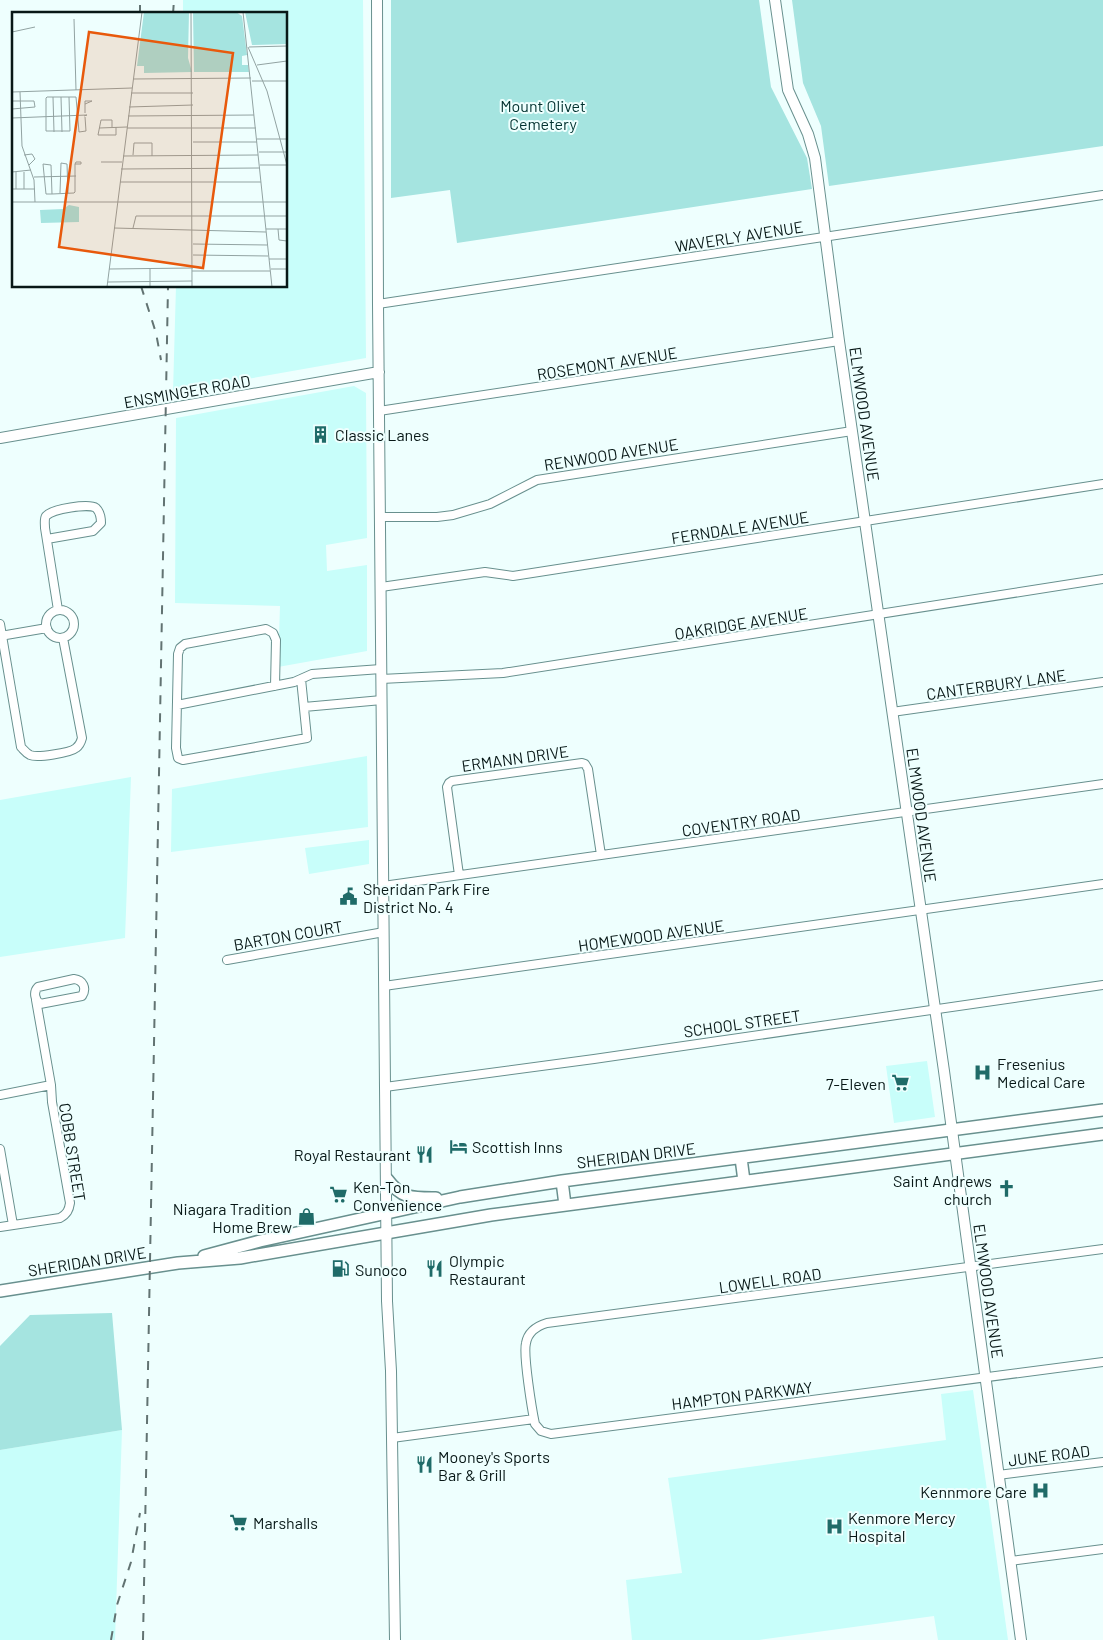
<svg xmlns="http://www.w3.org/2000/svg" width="1103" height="1640" viewBox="0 0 1103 1640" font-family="Barlow,sans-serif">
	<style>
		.built { fill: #c8fefa }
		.green { fill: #a5e4e0 }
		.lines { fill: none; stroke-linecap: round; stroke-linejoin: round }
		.street-casing { stroke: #68908e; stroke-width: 10 }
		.secondary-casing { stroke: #68908e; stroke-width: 12 }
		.primary-casing { stroke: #68908e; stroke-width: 14 }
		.street { stroke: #fff; stroke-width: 8 }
		.secondary { stroke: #fff; stroke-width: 10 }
		.primary { stroke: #fff; stroke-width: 11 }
		.rail { stroke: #627372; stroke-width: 2; stroke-dasharray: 9 9; stroke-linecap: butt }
		.labels { text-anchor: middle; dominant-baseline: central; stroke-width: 4; stroke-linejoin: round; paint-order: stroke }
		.park-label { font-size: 16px; fill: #023230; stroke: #eefffe }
		.street-label { font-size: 16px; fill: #081817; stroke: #eefffe }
		.poi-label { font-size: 16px; fill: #081817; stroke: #eefffe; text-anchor: start }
		.inset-road { fill: none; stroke: #92a3a2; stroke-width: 1 }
		.view { fill: #e8590c; fill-opacity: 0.15; stroke: #e8590c; stroke-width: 2.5 }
		.inset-edge { fill: none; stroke: #081817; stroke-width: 2.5 }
	</style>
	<rect width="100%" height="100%" fill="#eefffe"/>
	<path class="built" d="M 183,0 L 363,0 L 366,358 L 173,392 L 176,286 L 286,286 L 286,14 L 183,14 Z
		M 354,386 L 366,393 L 367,538 L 326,545 L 327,571 L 367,565 L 367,651 L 278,667 L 280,606 L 175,603 L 176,418 Z
		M 367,756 L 368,827 L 171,852 L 172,789 Z
		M 131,777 L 125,938 L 0,957 L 0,800 Z
		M 369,840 L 369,864 L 309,874 L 305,848 Z
		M 927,1061 L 935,1117 L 894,1123 L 886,1066 Z
		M 973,1390 L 1008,1640 L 938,1640 L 934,1616 L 759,1640 L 632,1640 L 626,1580 L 682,1573 L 668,1478 L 946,1440 L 941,1394 Z
		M 122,1430 L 115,1640 L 0,1640 L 0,1450 Z"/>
	<path class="green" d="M 391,0 L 759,0 L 771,87 L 807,158 L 812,189 L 457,243 L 450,190 L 391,198 Z
		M 792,0 L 1103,0 L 1103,146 L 829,186 L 821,126 L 803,83 Z
		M 112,1313 L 122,1430 L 0,1450 L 0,1346 L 30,1315 Z"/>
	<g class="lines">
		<defs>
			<path id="street" d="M 378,304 L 1103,195
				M 379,411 L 839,341
				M 380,517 L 437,517 L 453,515 L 490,504 L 537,480 L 852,431
				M 47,539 L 93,531 L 101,523 C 101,518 100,512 96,508 C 89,503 52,509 46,516 C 44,519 45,524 45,528 L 58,610
				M 381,587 L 485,572 L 513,576 L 1103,484
				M46 624a14 14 0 1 1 28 0a14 14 0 1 1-28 0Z
				M 0,624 L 21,747 C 24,750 26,753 30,755 C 37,758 70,753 76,748 C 80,745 81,742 82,738 L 63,638
				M 0,636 L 47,628
				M 381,679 L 503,673 L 1103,579
				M 275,686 L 276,640 L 273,633 L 266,629 L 185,644 L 180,648 L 178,654 L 176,748 L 178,758 L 183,760 L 307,738 L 301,679
				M 177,705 L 294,682 L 312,674 L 381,669
				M 304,707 L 382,700
				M 892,712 L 1103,682
				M 459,875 L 447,787 L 449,783 L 452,781 L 582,763 L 585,764 L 588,769 L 601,855
				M 383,886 L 1103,784
				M 227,960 L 384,932
				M 74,979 C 83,980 87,988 82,996 L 40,1004 C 35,1000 33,992 38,987 Z
				M 384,986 L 1103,884
				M 385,1087 L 594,1059 L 1103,985
				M 0,1095 L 51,1085
				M 0,1149 L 13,1225
				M 0,1227 L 60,1218 C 67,1214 69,1210 70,1203 L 52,1102 L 51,1085 L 36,1000
				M 1103,1249 L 547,1323 C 537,1326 528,1332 526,1343 C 523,1355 532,1410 535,1424 L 541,1431 L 551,1434 L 1103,1362
				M 392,1438 L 534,1419
				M 998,1475 L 1103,1462
				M 1010,1561 L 1103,1549"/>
			<path id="secondary" d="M 377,0 L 378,304 L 385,1087 L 387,1301 L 391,1371 L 395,1640
				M 775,0 L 788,90 L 808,134 L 815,158 L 839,341 L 944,1071 L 1021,1640
				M 0,438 L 379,372"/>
			<path id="primary" d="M 741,1158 L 744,1181
				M 387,1179 C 402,1199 412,1198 436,1198
				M 562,1181 L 565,1205
				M 204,1256 L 260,1241 L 460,1197 L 562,1181 L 1103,1110
				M 0,1291 L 178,1263 L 240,1258 L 491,1215 L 1103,1134"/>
		</defs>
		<use href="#street" class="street-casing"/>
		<use href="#secondary" class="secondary-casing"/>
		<use href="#primary" class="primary-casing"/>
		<use href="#street" class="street"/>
		<use href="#secondary" class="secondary"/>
		<use href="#primary" class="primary"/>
		<path class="rail" d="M 140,14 L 140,0
			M 173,14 L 174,0
			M 141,286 L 156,333 L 161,360
			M 111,1640 L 117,1605 L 131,1562 L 140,1513
			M 143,1640 L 168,286"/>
	</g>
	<defs>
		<symbol id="building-bare" viewBox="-9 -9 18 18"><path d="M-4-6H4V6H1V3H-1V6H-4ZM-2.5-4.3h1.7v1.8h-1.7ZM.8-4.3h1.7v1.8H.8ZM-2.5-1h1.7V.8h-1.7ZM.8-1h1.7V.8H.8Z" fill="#1f6b68" stroke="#eefffe" stroke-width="2.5" paint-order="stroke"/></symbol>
		<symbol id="civic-bare" viewBox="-9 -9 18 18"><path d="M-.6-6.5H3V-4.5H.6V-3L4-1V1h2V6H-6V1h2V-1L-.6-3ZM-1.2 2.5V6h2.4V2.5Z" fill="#1f6b68" stroke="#eefffe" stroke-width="2.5" paint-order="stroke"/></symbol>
		<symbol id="hospital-bare" viewBox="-9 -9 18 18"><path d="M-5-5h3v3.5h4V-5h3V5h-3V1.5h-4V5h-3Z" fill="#1f6b68" stroke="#eefffe" stroke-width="2.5" paint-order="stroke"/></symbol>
		<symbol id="supermarket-bare" viewBox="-9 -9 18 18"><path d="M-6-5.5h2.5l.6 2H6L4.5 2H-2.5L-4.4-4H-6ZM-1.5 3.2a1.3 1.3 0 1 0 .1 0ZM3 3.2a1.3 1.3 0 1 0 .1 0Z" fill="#1f6b68" stroke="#eefffe" stroke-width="2.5" paint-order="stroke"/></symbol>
		<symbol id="hotel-bare" viewBox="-9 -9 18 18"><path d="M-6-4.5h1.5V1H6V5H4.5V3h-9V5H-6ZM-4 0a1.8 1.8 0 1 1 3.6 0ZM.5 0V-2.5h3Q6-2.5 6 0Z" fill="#1f6b68" stroke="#eefffe" stroke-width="2.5" paint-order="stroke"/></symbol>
		<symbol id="restaurant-bare" viewBox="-9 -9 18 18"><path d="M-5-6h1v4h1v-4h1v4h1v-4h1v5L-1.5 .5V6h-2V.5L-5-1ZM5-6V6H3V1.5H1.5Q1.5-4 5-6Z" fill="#1f6b68" stroke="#eefffe" stroke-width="2.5" paint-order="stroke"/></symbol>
		<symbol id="church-bare" viewBox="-9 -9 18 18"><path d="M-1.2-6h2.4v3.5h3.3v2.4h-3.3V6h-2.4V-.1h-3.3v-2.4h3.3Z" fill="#1f6b68" stroke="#eefffe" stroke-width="2.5" paint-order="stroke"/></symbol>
		<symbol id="shop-bare" viewBox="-9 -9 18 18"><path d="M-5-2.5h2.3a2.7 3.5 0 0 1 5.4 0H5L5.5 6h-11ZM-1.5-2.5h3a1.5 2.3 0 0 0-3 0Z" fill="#1f6b68" stroke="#eefffe" stroke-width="2.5" paint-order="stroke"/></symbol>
		<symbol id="fuel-bare" viewBox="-9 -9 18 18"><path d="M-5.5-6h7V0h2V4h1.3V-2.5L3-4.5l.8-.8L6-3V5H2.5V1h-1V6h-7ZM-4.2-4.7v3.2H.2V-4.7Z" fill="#1f6b68" stroke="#eefffe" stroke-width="2.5" paint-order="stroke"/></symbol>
	</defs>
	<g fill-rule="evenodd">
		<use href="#building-bare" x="308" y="422" width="25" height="25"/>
		<use href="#civic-bare" x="336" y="884" width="25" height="25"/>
		<use href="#hospital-bare" x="970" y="1060" width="25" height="25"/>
		<use href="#supermarket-bare" x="888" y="1070" width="25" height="25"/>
		<use href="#hotel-bare" x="446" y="1134" width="25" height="25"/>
		<use href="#restaurant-bare" x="412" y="1142" width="25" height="25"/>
		<use href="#church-bare" x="994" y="1176" width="25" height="25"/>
		<use href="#supermarket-bare" x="326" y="1182" width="25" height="25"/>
		<use href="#shop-bare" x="294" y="1204" width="25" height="25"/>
		<use href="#fuel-bare" x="328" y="1256" width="25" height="25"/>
		<use href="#restaurant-bare" x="422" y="1256" width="25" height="25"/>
		<use href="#restaurant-bare" x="412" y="1452" width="25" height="25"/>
		<use href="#hospital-bare" x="1028" y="1478" width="25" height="25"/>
		<use href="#supermarket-bare" x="226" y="1510" width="25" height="25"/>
		<use href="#hospital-bare" x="822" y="1514" width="25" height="25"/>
	</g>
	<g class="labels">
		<g class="park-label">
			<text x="543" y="105">Mount Olivet<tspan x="543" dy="18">Cemetery</tspan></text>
		</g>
		<g class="street-label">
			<text transform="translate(739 236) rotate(-9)">WAVERLY AVENUE</text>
			<text transform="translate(607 363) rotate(-9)">ROSEMONT AVENUE</text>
			<text transform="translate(187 391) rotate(-10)">ENSMINGER ROAD</text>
			<text transform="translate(865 414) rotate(82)">ELMWOOD AVENUE</text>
			<text transform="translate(611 454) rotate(-9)">RENWOOD AVENUE</text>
			<text transform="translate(740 527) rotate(-9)">FERNDALE AVENUE</text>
			<text transform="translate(741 623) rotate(-9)">OAKRIDGE AVENUE</text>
			<text transform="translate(996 684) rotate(-8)">CANTERBURY LANE</text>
			<text transform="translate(515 758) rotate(-8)">ERMANN DRIVE</text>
			<text transform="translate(922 815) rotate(82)">ELMWOOD AVENUE</text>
			<text transform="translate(741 822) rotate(-8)">COVENTRY ROAD</text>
			<text transform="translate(288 935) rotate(-10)">BARTON COURT</text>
			<text transform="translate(651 935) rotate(-8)">HOMEWOOD AVENUE</text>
			<text transform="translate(742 1023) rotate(-8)">SCHOOL STREET</text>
			<text transform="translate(73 1152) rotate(81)">COBB STREET</text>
			<text transform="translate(636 1155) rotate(-7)">SHERIDAN DRIVE</text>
			<text transform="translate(87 1261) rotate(-9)">SHERIDAN DRIVE</text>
			<text transform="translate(770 1280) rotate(-8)">LOWELL ROAD</text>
			<text transform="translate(989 1291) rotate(82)">ELMWOOD AVENUE</text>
			<text transform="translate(742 1395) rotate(-7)">HAMPTON PARKWAY</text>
			<text transform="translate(1049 1455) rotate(-7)">JUNE ROAD</text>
		</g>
		<g class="poi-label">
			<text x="335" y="434">Classic Lanes</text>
			<text x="363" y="888">Sheridan Park Fire<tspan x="363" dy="18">District No. 4</tspan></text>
			<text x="997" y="1063">Fresenius<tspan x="997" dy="18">Medical Care</tspan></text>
			<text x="886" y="1083" text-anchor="end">7-Eleven</text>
			<text x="472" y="1146">Scottish Inns</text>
			<text x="411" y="1154" text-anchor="end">Royal Restaurant</text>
			<text x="992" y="1180" text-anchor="end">Saint Andrews<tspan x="992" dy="18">church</tspan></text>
			<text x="353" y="1186">Ken-Ton<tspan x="353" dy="18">Convenience</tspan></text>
			<text x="292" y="1208" text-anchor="end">Niagara Tradition<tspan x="292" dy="18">Home Brew</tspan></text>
			<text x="449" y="1260">Olympic<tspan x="449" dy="18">Restaurant</tspan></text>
			<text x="355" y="1269">Sunoco</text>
			<text x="438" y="1456">Mooney's Sports<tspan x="438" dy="18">Bar &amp; Grill</tspan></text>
			<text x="1027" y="1491" text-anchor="end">Kennmore Care</text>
			<text x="848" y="1517">Kenmore Mercy<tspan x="848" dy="18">Hospital</tspan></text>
			<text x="253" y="1522">Marshalls</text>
		</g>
	</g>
	<g transform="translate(12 12)">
		<rect width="275" height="275" fill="#eefffe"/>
		<path d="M 132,0 L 177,0 L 176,46 L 180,60 L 132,61 L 132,54 L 125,54 ZM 181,0 L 224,0 L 230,4 L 235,43 L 230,44 L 230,53 L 236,53 L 237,60 L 182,60 ZM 233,0 L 275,0 L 275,32 L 240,33 ZM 57,193 L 67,195 L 67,210 L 29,211 L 28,198 L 51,197 Z" fill="#a5e4e0"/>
		<path class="inset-road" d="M 179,0 L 180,275M 231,0 L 260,275M 62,7 L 64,78M 0,20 L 23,15M 236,35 L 255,79 L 275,153M 237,35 L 275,34M 245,53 L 275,49M 121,67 L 239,66M 240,69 L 275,69M 0,80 L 120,76M 8,80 L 10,134 L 22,168 L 23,190M 119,81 L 181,81M 41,85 L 42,120M 49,85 L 50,120M 57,85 L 58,119 L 34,119 L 34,86 L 35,85 L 64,85 L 67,120 L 74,119 L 73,105M 0,89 L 22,89 L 23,95 L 0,97M 73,92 L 80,89 L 73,89 L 73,101M 117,95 L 181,93M 116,104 L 242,103M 0,106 L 75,103 L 72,104M 100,115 L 100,108 L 89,108 L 86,123 L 104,123 L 104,115M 87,116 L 115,115M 115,116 L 244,116M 245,127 L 275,127M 181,130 L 245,130M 247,140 L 275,140M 12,143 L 20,142 L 23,147 L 17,153M 121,143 L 122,131 L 140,131 L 140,144M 111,144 L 246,143M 69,150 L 69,152 L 63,152 L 64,150 ZM 89,150 L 110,150M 248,153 L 275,153M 109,157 L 248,156M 0,160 L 19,158M 4,160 L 4,177M 12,160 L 12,177M 22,165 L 64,164M 108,170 L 249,170M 0,177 L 23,177M 48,181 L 49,151 L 55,152 L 56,181M 40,182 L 39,153 L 31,152 L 34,182 L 40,182 L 62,181 L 63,180 L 63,152M 0,190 L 275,190M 102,216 L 254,220M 121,216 L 124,204 L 275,204M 254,217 L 275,217M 266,217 L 267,228 L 275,229M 181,232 L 255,233M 181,243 L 256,244M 257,247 L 275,247M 138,256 L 138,275M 97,257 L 181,256M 259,257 L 275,257M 180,259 L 258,259M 96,270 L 180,269M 95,275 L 130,0"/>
		<path class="view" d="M 77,20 L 221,41 L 191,256 L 47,235 Z"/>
		<rect width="275" height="275" class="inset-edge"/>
	</g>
</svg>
